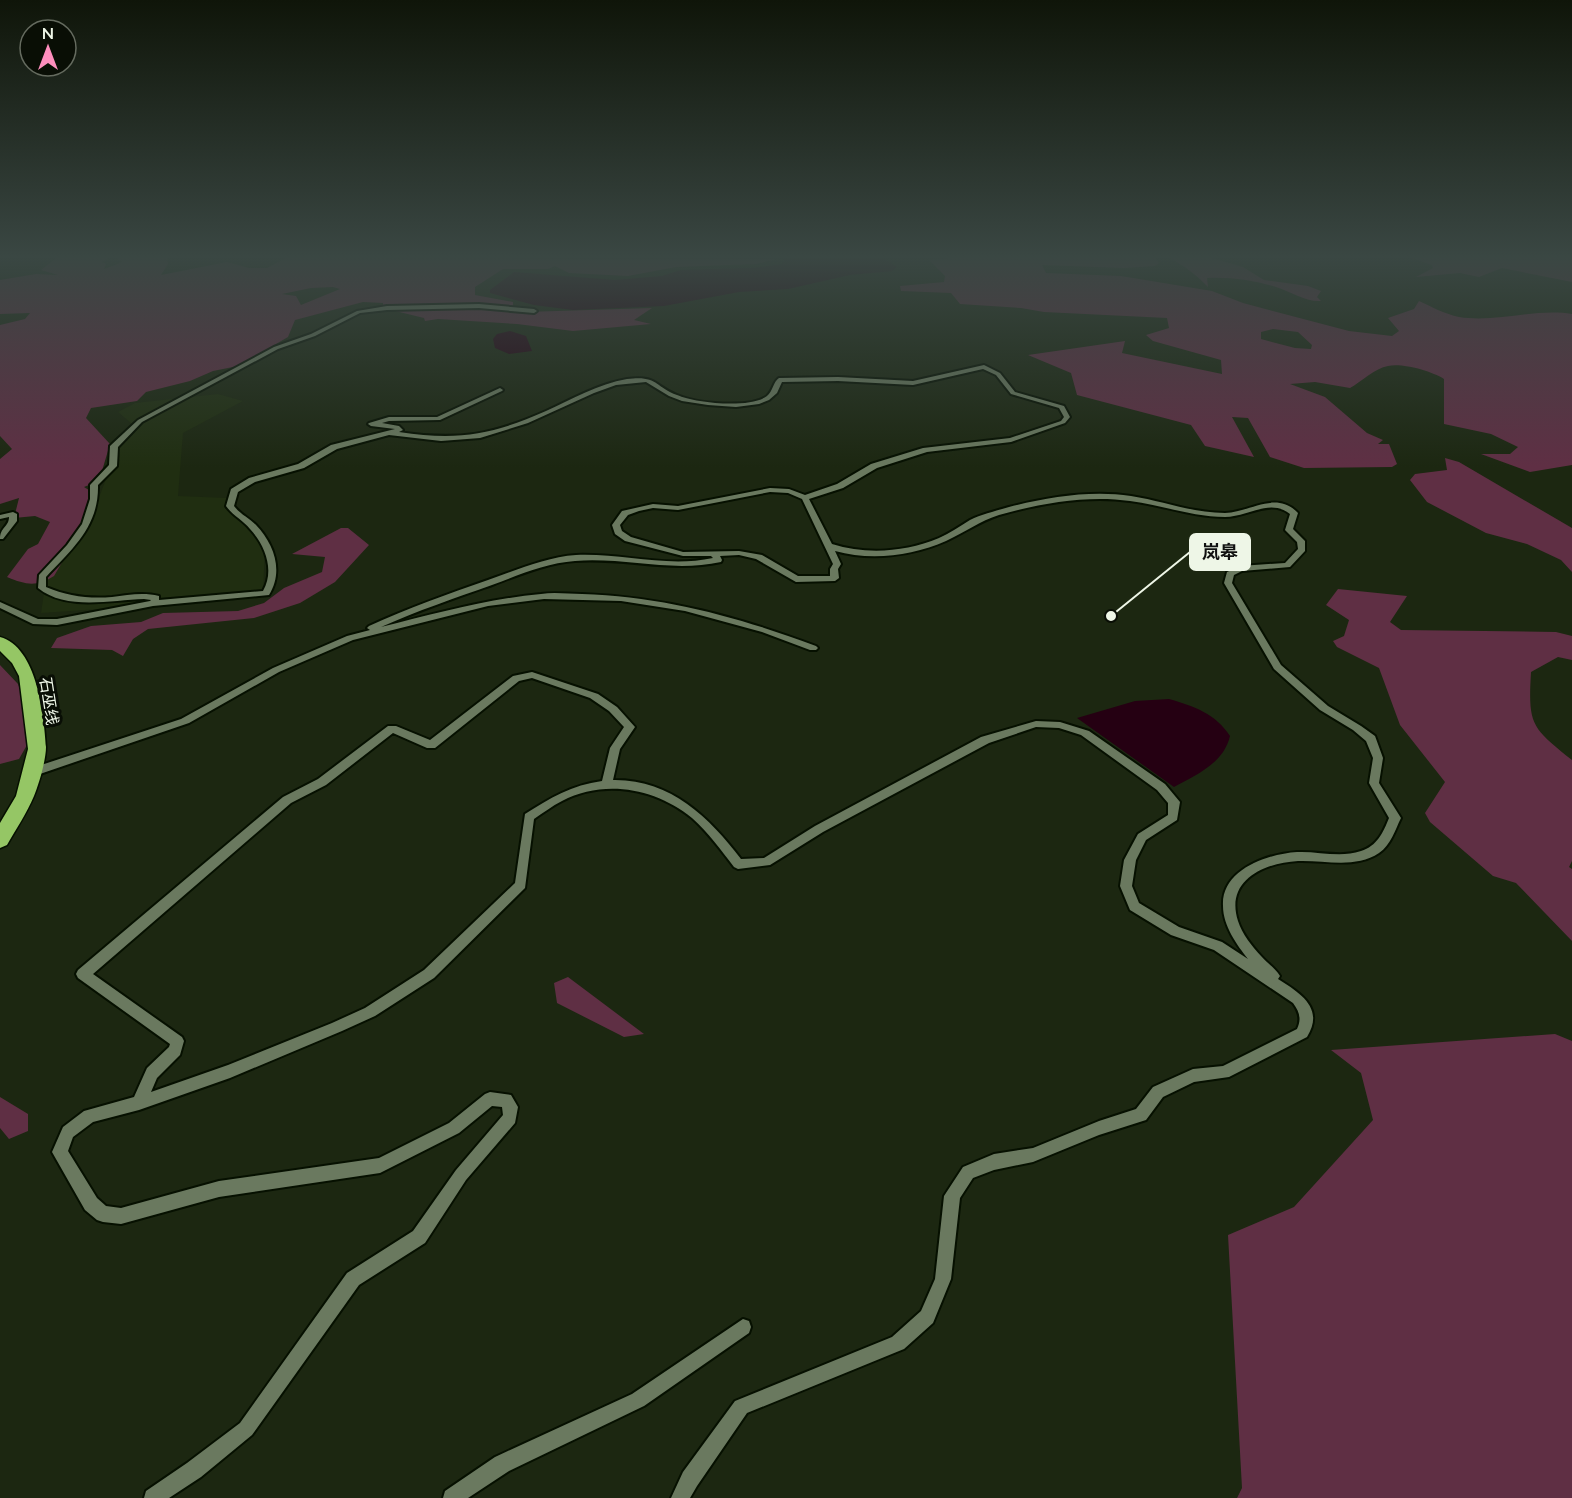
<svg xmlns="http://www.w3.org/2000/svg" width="1572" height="1498" viewBox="0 0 1572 1498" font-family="Lato,'Noto Sans SC',sans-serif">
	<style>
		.built { fill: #202e11 }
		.green { fill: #5f2f44; fill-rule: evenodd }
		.water { fill: #250012 }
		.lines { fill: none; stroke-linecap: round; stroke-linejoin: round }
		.street-casing { stroke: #061000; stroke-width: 4 }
		.highway-casing { stroke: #061000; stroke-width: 3 }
		.street { fill: #6a795f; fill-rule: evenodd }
		.highway { fill: #95c665; fill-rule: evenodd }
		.labels { text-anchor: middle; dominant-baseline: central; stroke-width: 6; stroke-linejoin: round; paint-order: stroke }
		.street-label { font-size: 16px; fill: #eef6e7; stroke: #090e05 }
		.leader { fill: none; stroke: #eef6e7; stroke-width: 2 }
		.callout-dot { fill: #eef6e7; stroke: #090e05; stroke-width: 2 }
		.callout { fill: #eef6e7; stroke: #eef6e7; stroke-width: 2 }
		.callout-label { font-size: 18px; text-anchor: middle; font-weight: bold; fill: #111 }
	</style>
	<rect width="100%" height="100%" fill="#1c2711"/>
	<path class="built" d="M 218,394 L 243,401 L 183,433 L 178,496 L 227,498 L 265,542 L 263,598 L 41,613 L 47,573 L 91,519 L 112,463 L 131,423 L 118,412 L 135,403 Z"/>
	<path class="green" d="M 56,258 L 108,258 L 102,262 L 106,264 L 104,269 L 120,263 L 122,261 L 116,259 L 120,258 L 167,258 L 168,264 L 161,275 L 227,262 L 249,268 L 267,268 L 286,258 L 776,259 L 756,264 L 676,267 L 628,276 L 569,273 L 555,266 L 548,269 L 503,269 L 475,287 L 475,295 L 513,302 L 513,308 L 525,312 L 652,308 L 634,320 L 651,324 L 573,331 L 517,324 L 438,319 L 425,321 L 424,318 L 383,308 L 383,303 L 363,302 L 295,320 L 288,337 L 238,366 L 213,371 L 190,381 L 146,392 L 137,401 L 91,408 L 86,418 L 110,444 L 99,481 L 84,487 L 92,492 L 90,515 L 54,576 C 37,587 26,585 7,577 L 28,549 L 38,544 L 50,522 L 35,516 L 14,518 L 19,498 L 0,504 L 0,459 L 12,449 L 0,436 L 0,325 L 25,319 L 30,313 L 0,314 L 0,280 L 36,274 L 58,275 L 41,270 ZM 333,287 L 340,289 L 301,305 L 296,296 L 282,294 L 311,288 Z
		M 951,258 L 1156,258 L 1159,263 L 1155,266 L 1124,268 L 1042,265 L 1046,273 L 1121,276 L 1212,291 L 1243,303 L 1349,331 L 1392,336 L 1399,331 L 1388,318 L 1414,309 L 1419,301 C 1432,307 1445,314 1459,317 C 1496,323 1535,308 1572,314 L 1572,465 L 1530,472 L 1481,454 L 1510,454 L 1518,447 L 1491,434 L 1444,424 L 1444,379 C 1431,371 1403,363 1388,366 C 1375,368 1361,382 1350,388 L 1315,382 L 1290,384 L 1325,397 L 1367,433 L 1383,440 L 1378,444 L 1389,444 L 1397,464 L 1392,467 L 1304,468 L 1270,457 L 1248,418 L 1232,417 L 1254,457 L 1205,446 L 1191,425 L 1077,395 L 1071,373 L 1028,355 L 1125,341 L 1122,353 L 1222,374 L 1221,360 L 1153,341 L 1146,335 L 1169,328 L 1167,318 L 1044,312 L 1021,308 L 960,304 L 951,293 L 901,291 L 900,286 L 944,282 L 945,276 L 929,260 ZM 1273,329 L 1298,332 L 1312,345 L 1311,349 L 1295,348 L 1261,339 L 1261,332 Z
		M 1170,258 L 1212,258 L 1243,267 L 1264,280 L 1308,286 L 1321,291 L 1317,297 L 1321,301 C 1305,302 1292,292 1276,287 C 1252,280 1232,277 1207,278 L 1208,287 C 1197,275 1184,266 1170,258 Z
		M 1412,258 L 1572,258 L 1572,282 L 1502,268 L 1479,277 L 1460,273 L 1416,277 L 1433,268 L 1432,265 Z
		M 1445,458 L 1459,462 L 1572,528 L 1572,572 L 1561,560 L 1527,544 L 1486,533 L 1427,502 L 1410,480 L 1415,474 L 1447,470 Z
		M 341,528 L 348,528 L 369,545 L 335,582 L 300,603 L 254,618 L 148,629 L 133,639 L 123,656 L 112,650 L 51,648 L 57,638 L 91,626 L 141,622 L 163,613 L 238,611 L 264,603 L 284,588 L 322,572 L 325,557 L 292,554 Z
		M 1338,589 L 1407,596 L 1390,622 L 1401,630 L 1556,632 L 1572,636 L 1572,660 L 1558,657 L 1531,672 C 1528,725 1531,727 1572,760 L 1572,861 L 1569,867 L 1572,869 L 1572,941 L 1516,883 L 1493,876 L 1430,822 L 1425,813 L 1445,782 L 1400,725 L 1379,668 L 1337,647 L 1333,641 L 1344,636 L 1349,620 L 1326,605 Z
		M 0,665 L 18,684 L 35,731 L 19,759 L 0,764 Z
		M 568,977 L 644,1034 L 624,1037 L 557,1003 L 554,983 Z
		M 1555,1034 L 1572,1041 L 1572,1498 L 1237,1498 L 1242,1488 L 1228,1235 L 1294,1207 L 1373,1120 L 1361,1073 L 1331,1050 Z
		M 0,1097 L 28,1114 L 28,1131 L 9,1139 L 0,1128 Z"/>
	<path class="water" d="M 785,258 L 883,258 L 897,267 L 892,271 L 850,275 L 788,289 L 739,292 L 664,306 L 573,310 L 534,305 L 490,293 L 490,290 L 514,272 L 615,280 L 662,276 L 681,270 L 753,268 L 782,264 Z
		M 510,331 L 526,336 L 532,351 L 509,354 L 495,348 L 493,339 L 497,334 Z
		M 1169,699 C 1194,706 1216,714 1230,736 C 1224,763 1196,775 1174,787 L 1077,718 L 1135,701 Z"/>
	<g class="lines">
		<defs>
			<path id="street" d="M 479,304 L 534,309 L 537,311 L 534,313 L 479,308 L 387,310 L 360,313 L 315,336 L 278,349 L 142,422 L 118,447 L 117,466 L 98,485 C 99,527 72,549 46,577 L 46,587 C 67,596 89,599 112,597 C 128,595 143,592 159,596 L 159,600 L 263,591 C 275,570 265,545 250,529 C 243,520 233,516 226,506 L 231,489 L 249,478 L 298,464 L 331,445 L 395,429 L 371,426 L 368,424 L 369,423 L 389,417 L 437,417 L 500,388 L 503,390 L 502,391 L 440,420 L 389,421 L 382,423 L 399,426 L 403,430 L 399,432 C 458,441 492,435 546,411 C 572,399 598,384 627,379 C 657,375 654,386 677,395 C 695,403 750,409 767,396 C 773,391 773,382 779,378 L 838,377 L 913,381 L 984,365 L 1000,373 L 1015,392 L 1064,406 L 1070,417 L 1065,423 L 1011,442 L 927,452 L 877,468 L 843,488 L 809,499 L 832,544 C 867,555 905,552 939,538 C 950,533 960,526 970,520 C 982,514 996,511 1009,507 C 1048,497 1091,490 1131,496 C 1163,501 1193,513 1225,513 C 1251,512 1276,490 1298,513 L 1293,529 L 1305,541 L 1305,551 L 1290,567 L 1242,571 L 1234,575 L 1232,583 L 1281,665 L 1328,706 L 1361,726 L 1375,736 L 1383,758 L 1379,783 L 1401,818 C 1395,830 1391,845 1379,853 C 1355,869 1325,860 1298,861 C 1263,863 1225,881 1238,921 C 1242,934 1252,946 1261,956 C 1267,963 1275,968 1280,976 L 1278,979 C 1300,993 1325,1008 1307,1037 L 1229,1077 L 1194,1082 L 1163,1097 L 1146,1120 L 1099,1135 L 1033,1162 L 994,1170 L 973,1178 L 960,1198 L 951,1279 L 933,1323 L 904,1349 L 747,1413 L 697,1486 L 690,1498 L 671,1498 L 683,1472 L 735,1401 L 892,1337 L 921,1311 L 935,1279 L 944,1196 L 963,1167 L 994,1154 L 1033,1148 L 1099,1121 L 1136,1109 L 1153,1087 L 1193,1069 L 1223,1066 L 1297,1029 C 1302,1019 1299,1011 1293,1003 L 1214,950 L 1171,935 L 1130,910 L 1120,886 L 1124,860 L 1138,834 L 1168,815 L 1168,803 L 1157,790 L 1081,735 L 1059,728 L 1036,727 L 989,743 L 823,832 L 770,865 L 738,869 L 734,867 C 721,850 708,832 692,818 C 655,788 604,779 562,801 C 552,806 543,813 534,819 L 525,888 L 434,978 L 375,1016 L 342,1031 L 230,1078 L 139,1110 L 93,1122 L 73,1137 L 68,1151 L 97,1198 L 106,1206 L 121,1208 L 219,1181 L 379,1158 L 449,1123 L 485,1094 L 490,1092 L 511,1095 L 518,1107 L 515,1123 L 466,1180 L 425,1243 L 359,1285 L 252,1435 L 201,1477 L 169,1498 L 144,1498 L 146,1491 L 187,1463 L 240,1423 L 347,1273 L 413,1231 L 456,1170 L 503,1115 L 502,1107 L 492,1106 L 459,1133 L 380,1173 L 219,1197 L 121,1224 L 103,1222 L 97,1220 L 85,1210 L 52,1152 L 63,1127 L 84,1111 L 134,1097 L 147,1068 L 169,1047 L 170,1044 L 78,978 L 76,974 L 78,970 L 283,797 L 318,779 L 388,726 L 396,726 L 430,740 L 513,676 L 532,672 L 598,694 L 617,707 L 635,727 L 620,749 L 613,780 C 670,779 709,817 741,859 L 764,858 L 815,826 L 981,737 L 1036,721 L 1060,722 L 1089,731 L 1165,784 L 1180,802 L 1177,820 L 1146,840 L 1136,860 L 1132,886 L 1139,903 L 1179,927 L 1222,942 L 1248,959 C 1237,945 1223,926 1223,906 C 1221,870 1267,854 1297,852 C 1318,851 1340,858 1361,851 C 1377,846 1383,833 1389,818 L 1369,783 L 1373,758 L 1366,741 L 1353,730 L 1320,710 L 1274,669 L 1224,583 L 1227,572 L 1240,566 L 1285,563 L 1298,549 L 1297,542 L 1285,530 L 1290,514 C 1270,498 1247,517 1225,517 C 1193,517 1162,505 1130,501 C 1088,495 1041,503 999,515 C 980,521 965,532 946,541 C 912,556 871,561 835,551 L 841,564 L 838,569 L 839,578 L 835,581 L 796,582 L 756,559 L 739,555 L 720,556 L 722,560 L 721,562 C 671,573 625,557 575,561 C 546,563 519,575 492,585 C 455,598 417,611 381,627 C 434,614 486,599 541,594 C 554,592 569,594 582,594 C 666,597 738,617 816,646 L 818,648 L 816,650 L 810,650 L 762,632 L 685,611 L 621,601 L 544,599 L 488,606 L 353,640 L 279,672 L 189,723 L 37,775 L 29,775 L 28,772 L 29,769 L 181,719 L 273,668 L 347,636 L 370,630 L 367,628 L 369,626 C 408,608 448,594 488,580 C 517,570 546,557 576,555 C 622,553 667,568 713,558 L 711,556 L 683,556 L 625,541 L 615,534 L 612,525 L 622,511 L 653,504 L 678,506 L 770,488 L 789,489 L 805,495 L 837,484 L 871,464 L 923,448 L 1010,438 L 1061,421 L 1064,417 L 1059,408 L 1011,394 L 996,375 L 983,369 L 913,385 L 838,381 L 782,382 L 777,393 L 769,400 L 759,404 L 736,407 L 708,405 L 682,401 L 669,396 L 646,382 L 616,385 L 594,393 L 528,423 L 480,438 L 441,441 L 389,435 L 337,449 L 304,468 L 255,482 L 238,492 L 234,506 C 240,514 249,518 256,525 C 274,544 284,571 269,595 L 153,606 L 57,625 L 33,624 L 0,608 L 0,602 L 38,619 L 57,619 L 150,601 L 151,600 L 144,599 C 111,600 66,611 38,588 L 39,575 L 67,545 L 82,524 L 90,499 L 90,485 L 109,465 L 110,446 L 138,420 L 274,347 L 311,334 L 357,311 L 387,306 ZM 770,492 L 788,493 L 802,499 L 833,564 L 830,569 L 830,576 L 798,576 L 762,555 L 739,551 L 683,552 L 631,537 L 622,531 L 620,525 L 628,515 L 639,511 L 653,508 L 678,510 ZM 532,678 L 590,698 L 609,711 L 624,727 L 610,748 L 602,781 C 572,785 550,798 525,814 L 515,883 L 424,970 L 365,1008 L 332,1023 L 228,1065 L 151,1092 L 157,1078 L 180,1055 L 184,1041 L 182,1037 L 93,974 L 291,803 L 326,785 L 393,733 L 427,748 L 435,748 L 519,681 Z
				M 13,512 L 17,514 L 17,521 L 3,539 L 0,539 C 0,527 9,527 9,517 L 0,519 L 0,515 Z
				M 743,1319 L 749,1321 L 751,1327 L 749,1333 L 644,1406 L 509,1471 L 468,1498 L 443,1498 L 445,1491 L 495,1457 L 632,1394 Z"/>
			<path id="highway" d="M 0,637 C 37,647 44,715 46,747 C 46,760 39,784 34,796 C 27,813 16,829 7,845 L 0,848 L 0,823 L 16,796 L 28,749 L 19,676 L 12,663 L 0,651 Z"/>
		</defs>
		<use href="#street" class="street-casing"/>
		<use href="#highway" class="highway-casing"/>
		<use href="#street" class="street"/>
		<use href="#highway" class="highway"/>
	</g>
	<linearGradient id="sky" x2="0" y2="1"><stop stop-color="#0f1509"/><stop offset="0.55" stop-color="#3a4743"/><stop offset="1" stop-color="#3a4743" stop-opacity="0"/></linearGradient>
	<rect width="1572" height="467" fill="url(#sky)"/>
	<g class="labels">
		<g class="street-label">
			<text transform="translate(50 701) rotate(81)">石巫线</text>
		</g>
	</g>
	<path class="leader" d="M1111 616L1190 552"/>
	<circle class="callout-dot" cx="1111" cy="616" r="6"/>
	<rect class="callout" x="1190" y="534" width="60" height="36" rx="6"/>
	<g class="callout-label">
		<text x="1220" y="558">岚皋</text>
	</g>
	<g transform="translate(48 48)"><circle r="28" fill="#090e05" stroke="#656b5f" stroke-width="1.5"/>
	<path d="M0-4.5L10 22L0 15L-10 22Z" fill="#fe8ebd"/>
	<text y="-9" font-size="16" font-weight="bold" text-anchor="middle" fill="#eef6e7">N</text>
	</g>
</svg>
